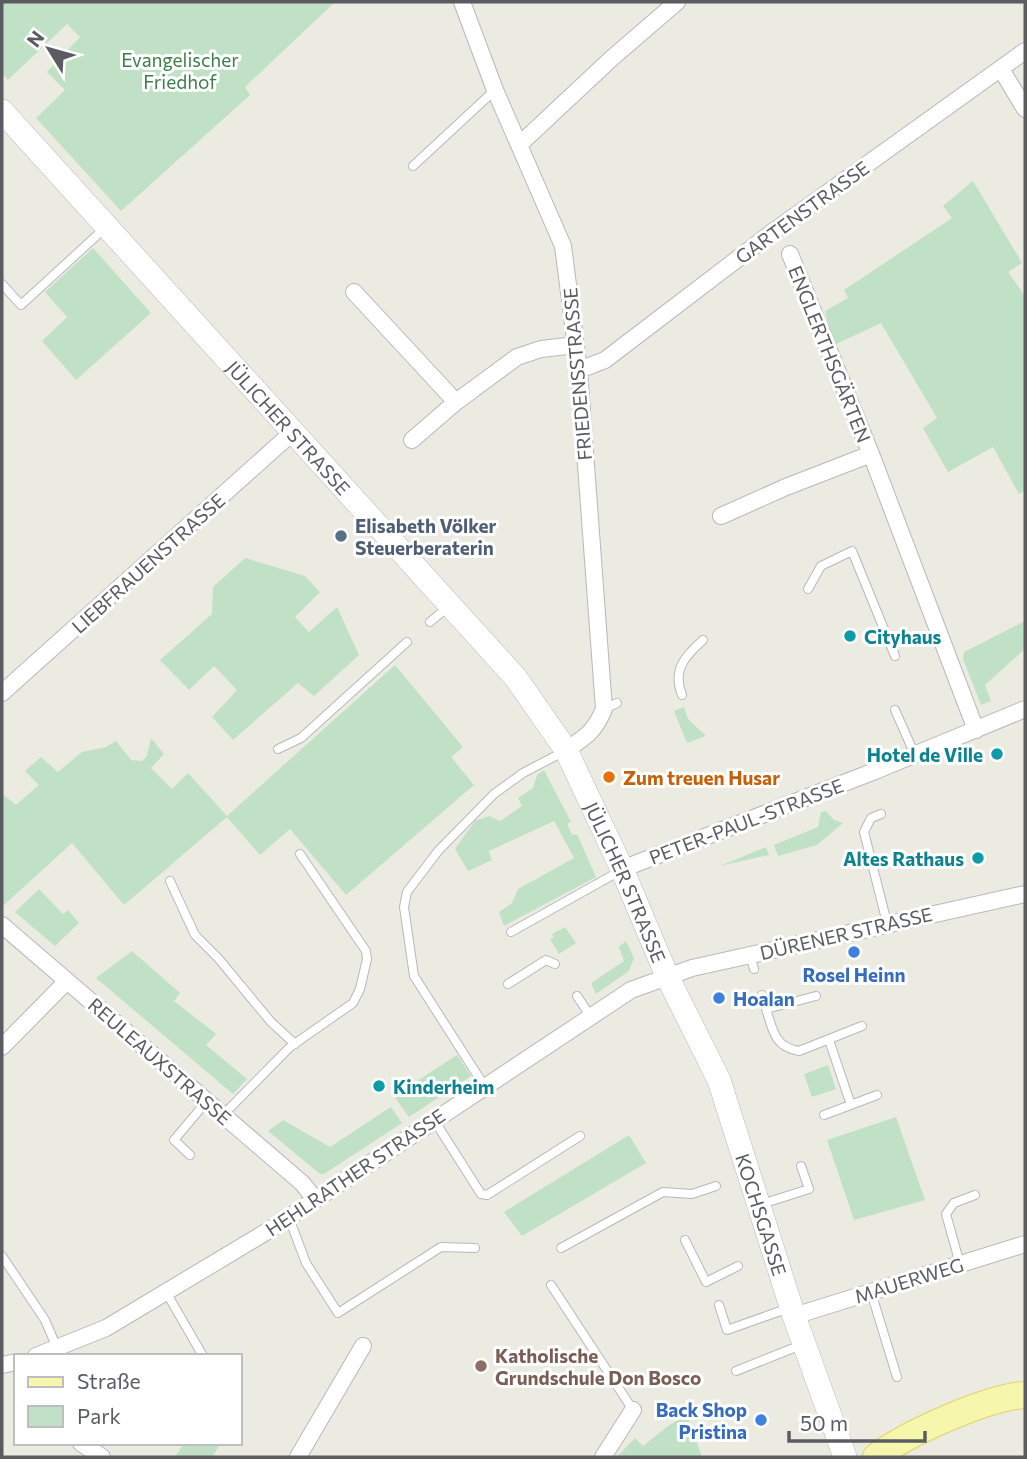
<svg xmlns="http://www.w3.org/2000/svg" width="1027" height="1459" viewBox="0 0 1027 1459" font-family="Commissioner,sans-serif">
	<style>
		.green { fill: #c0e1c6 }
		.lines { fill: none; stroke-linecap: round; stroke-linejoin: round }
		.lane-casing { stroke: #b7b8bd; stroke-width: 10 }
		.street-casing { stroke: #b7b8bd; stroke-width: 18 }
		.secondary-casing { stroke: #b7b9bf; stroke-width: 24 }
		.primary-casing { stroke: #e1d364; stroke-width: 28 }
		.lane { stroke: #fff; stroke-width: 8 }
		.street { stroke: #fff; stroke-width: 16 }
		.secondary { stroke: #fff; stroke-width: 23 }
		.primary { stroke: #f6f6ac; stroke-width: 26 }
		.service-dot { fill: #5c6f8a; stroke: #fff; stroke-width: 2.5 }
		.culture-dot { fill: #0f9aa8; stroke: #fff; stroke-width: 2.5 }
		.food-dot { fill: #e8710a; stroke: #fff; stroke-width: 2.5 }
		.shop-dot { fill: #3f7fe0; stroke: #fff; stroke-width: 2.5 }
		.education-dot { fill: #8d6e63; stroke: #fff; stroke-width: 2.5 }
		.labels { text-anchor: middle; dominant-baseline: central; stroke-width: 6; stroke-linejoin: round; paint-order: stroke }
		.park-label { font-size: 19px; fill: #3d7d4a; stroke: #fff }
		.street-label { font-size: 19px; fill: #5a5c61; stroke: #fff }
		.service-label { font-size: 19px; font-weight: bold; fill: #4e5e75; stroke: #fff; text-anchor: start }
		.culture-label { font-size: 19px; font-weight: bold; fill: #0d838f; stroke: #fff; text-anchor: start }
		.food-label { font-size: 19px; font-weight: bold; fill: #c56008; stroke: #fff; text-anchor: start }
		.shop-label { font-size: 19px; font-weight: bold; fill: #366cbe; stroke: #fff }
		.education-label { font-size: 19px; font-weight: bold; fill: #785e54; stroke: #fff; text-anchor: start }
	</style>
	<rect width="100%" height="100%" fill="#ebebe2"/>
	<path class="green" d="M 2,2 L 335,2 L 245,87 L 250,95 L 121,211 L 36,118 L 65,90 L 47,72 L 80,37 L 67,24 L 8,80 L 2,73 Z
		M 973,181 L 1022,263 L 1008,272 L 1025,296 L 1025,491 L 1019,494 L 993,447 L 948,472 L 923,428 L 937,418 L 881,323 L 834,345 L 825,311 L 848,298 L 844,290 L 952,218 L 943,206 Z
		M 93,248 L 151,313 L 76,380 L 42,341 L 67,317 L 45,292 Z
		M 245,558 L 305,576 L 320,592 L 295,617 L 309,632 L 337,607 L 359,655 L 314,696 L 298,683 L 233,740 L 212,717 L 237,690 L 214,666 L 189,690 L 160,660 L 212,614 L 213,587 Z
		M 1025,621 L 1025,649 L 985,685 L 991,701 L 981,705 L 963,659 L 964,652 Z
		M 395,665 L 463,747 L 451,757 L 474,785 L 346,895 L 290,829 L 260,855 L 227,817 L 124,905 L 72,843 L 4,905 L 2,903 L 2,797 L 4,795 L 16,805 L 39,785 L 25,771 L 41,757 L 58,772 L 82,752 L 106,747 L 116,741 L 131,760 L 142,761 L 147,756 L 151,738 L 164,754 L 151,768 L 172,789 L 188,773 L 227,816 Z
		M 684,707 L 688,719 L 706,736 L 687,743 L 674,711 Z
		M 544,770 L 571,822 L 567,824 L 572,835 L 577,834 L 596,877 L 504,926 L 499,912 L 512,903 L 518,889 L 574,858 L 554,821 L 489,851 L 492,860 L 468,871 L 455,849 L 475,821 L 489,816 L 500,821 L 522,806 L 518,798 L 533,788 L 537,775 Z
		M 826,811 L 834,820 L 843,823 L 817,845 L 778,856 L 774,845 L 818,827 L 821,812 Z
		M 766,847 L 769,855 L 720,866 Z
		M 39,889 L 63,914 L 68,910 L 79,923 L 55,946 L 15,912 Z
		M 565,927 L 576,943 L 559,954 L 550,939 L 554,937 L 552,934 Z
		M 626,941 L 634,958 L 629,971 L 596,994 L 591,983 L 624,961 L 619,947 Z
		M 132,951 L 180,993 L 174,1001 L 216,1034 L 206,1045 L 247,1079 L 233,1094 L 96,978 Z
		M 457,1055 L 471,1076 L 409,1117 L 394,1096 Z
		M 828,1065 L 836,1089 L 812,1097 L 804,1074 Z
		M 391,1107 L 402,1123 L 324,1174 L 320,1174 L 268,1131 L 283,1120 L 330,1147 Z
		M 896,1117 L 925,1200 L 854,1220 L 827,1140 Z
		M 629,1135 L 646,1163 L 522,1236 L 504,1212 Z
		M 687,1415 L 702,1457 L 617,1457 L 635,1438 L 643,1446 L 668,1426 Z
		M 184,1443 L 221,1443 L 212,1457 L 175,1457 Z"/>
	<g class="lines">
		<defs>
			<path id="lane" d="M 413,166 L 495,90
				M 2,284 L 21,305 L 106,227
				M 808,589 L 821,566 L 852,551 L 895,656
				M 430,622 L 449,606
				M 682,695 C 672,670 685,656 703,640
				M 604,709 L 617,703
				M 895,710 L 915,755
				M 278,749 L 301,738 L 407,642
				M 881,814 L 871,818 L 864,832 L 887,923
				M 170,881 L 195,935 L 218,958 L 271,1022 L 295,1044
				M 511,932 L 620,871
				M 750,955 L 754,969
				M 508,984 L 546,960 L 555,964
				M 762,995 L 766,1009
				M 577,996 L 591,1017
				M 816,996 L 766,1009 C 773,1030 774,1047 799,1051 L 862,1026
				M 829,1040 L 851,1105
				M 485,1087 L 414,976 L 404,907 L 407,892 L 438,851 L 494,794 L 523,773 L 565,751
				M 223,1115 L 290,1047 L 353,1003 L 360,989 L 367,959 L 366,951 L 300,854
				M 824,1115 L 877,1095
				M 434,1120 L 481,1194 L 487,1195 L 580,1136
				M 190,1155 L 174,1140 L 207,1101
				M 762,1204 L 809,1189 L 801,1166
				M 289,1218 L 306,1263 L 338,1313 L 441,1247 L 475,1248
				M 685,1240 L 706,1282 L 738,1266
				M 561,1248 L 663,1192 L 692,1194 L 716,1186
				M 2,1256 L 45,1320 L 57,1348
				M 960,1264 L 946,1214 L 954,1203 L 975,1195
				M 551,1285 L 633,1410
				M 166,1292 L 203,1356
				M 871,1292 L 897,1377
				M 719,1305 L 727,1330 L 789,1308
				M 736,1371 L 801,1345"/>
			<path id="street" d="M 462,2 L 495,90 L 563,246 L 579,370 L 604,709 C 595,731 586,737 566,750
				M 1001,69 L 1025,109
				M 519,145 L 612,58 L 677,2
				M 790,254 L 871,454 L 976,730
				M 354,292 L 456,402
				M 579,370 L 605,360 L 774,231 L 1025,51
				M 412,440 L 456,402 L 517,357 L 541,349 L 576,345
				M 721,516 L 786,487 L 871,454
				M 2,693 L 294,431
				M 622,869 L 875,771 L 1025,709
				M 2,925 L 302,1183 L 315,1199
				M 2,1047 L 67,981
				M 794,1316 L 1025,1244
				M 36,1356 L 106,1328 L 271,1229 L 631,990 L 692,968 L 1025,894
				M 2,1365 L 16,1362
				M 81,1443 L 102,1457
				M 298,1457 L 363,1346
				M 603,1457 L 633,1410"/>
			<g id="secondary">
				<path id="s1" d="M 2,111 L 516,678 L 566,750 L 622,869 L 667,976 L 719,1080 L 794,1316 L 845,1457"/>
			</g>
			<path id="primary" d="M 876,1457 C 905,1434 988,1397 1025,1395"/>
		</defs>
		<use href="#lane" class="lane-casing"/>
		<use href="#street" class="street-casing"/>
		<use href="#secondary" class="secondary-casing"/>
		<use href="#primary" class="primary-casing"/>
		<use href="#lane" class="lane"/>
		<use href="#street" class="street"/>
		<use href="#secondary" class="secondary"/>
		<use href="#primary" class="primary"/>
	</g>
	<circle class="service-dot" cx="341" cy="536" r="7"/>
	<g class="culture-dot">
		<circle cx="850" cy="636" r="7"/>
		<circle cx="997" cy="754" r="7"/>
		<circle cx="978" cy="858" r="7"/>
		<circle cx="379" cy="1086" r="7"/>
	</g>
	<circle class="food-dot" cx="609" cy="777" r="7"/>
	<g class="shop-dot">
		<circle cx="854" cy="952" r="7"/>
		<circle cx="719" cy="998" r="7"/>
		<circle cx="761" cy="1420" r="7"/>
	</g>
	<circle class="education-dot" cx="481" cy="1366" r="7"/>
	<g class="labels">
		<g class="park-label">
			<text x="180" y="59">Evangelischer<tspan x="180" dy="22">Friedhof</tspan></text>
		</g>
		<g class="street-label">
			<text transform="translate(802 212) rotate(-36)">GARTENSTRASSE</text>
			<text transform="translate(830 354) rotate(68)">ENGLERTHSGÄRTEN</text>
			<text transform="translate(577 374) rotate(-95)">FRIEDENSSTRASSE</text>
			<text stroke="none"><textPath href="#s1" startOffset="427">JÜLICHER STRASSE</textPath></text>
			<text transform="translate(148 563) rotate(-42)">LIEBFRAUENSTRASSE</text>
			<text transform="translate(746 821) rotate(-21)">PETER-PAUL-STRASSE</text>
			<text stroke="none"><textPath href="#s1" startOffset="998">JÜLICHER STRASSE</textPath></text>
			<text transform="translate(846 933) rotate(-13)">DÜRENER STRASSE</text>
			<text transform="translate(160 1061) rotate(41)">REULEAUXSTRASSE</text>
			<text transform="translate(355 1172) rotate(-34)">HEHLRATHER STRASSE</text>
			<text stroke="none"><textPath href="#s1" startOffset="1358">KOCHSGASSE</textPath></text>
			<text transform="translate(909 1280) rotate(-17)">MAUERWEG</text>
		</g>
		<g class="service-label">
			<text x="355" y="525">Elisabeth Völker<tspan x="355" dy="22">Steuerberaterin</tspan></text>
		</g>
		<g class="culture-label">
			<text x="864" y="636">Cityhaus</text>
			<text x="983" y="754" text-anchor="end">Hotel de Ville</text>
			<text x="964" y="858" text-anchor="end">Altes Rathaus</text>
			<text x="393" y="1086">Kinderheim</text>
		</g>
		<g class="food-label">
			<text x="623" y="777">Zum treuen Husar</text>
		</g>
		<g class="shop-label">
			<text x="854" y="974">Rosel Heinn</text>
			<text x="733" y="998" text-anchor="start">Hoalan</text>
			<text x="747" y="1409" text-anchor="end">Back Shop<tspan x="747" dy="22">Pristina</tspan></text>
		</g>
		<g class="education-label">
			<text x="495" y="1355">Katholische<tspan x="495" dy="22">Grundschule Don Bosco</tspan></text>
		</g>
	</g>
	<rect width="1027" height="1459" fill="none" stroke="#5a5c61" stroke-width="7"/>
	<rect x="14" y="1354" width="228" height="91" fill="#ffffff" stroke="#bdbec0" stroke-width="2"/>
	<rect x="28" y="1377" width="35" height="10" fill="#f6f6ac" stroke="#bdbec0" stroke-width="2"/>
	<text x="77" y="1389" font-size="21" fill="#5a5c61">Straße</text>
	<rect x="28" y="1406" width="35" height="21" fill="#c0e1c6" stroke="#bdbec0" stroke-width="2"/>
	<text x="77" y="1424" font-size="21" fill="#5a5c61">Park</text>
	<g transform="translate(49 49) rotate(307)" stroke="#ffffff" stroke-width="5" paint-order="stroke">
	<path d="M0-5L12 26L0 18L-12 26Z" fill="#5a5c61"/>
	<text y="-10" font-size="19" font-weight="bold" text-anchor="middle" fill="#5a5c61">N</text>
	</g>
	<path d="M789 1431v10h136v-10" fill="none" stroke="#5a5c61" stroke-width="3.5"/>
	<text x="800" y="1431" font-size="21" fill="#5a5c61" stroke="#ffffff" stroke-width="5" paint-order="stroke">50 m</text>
</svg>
